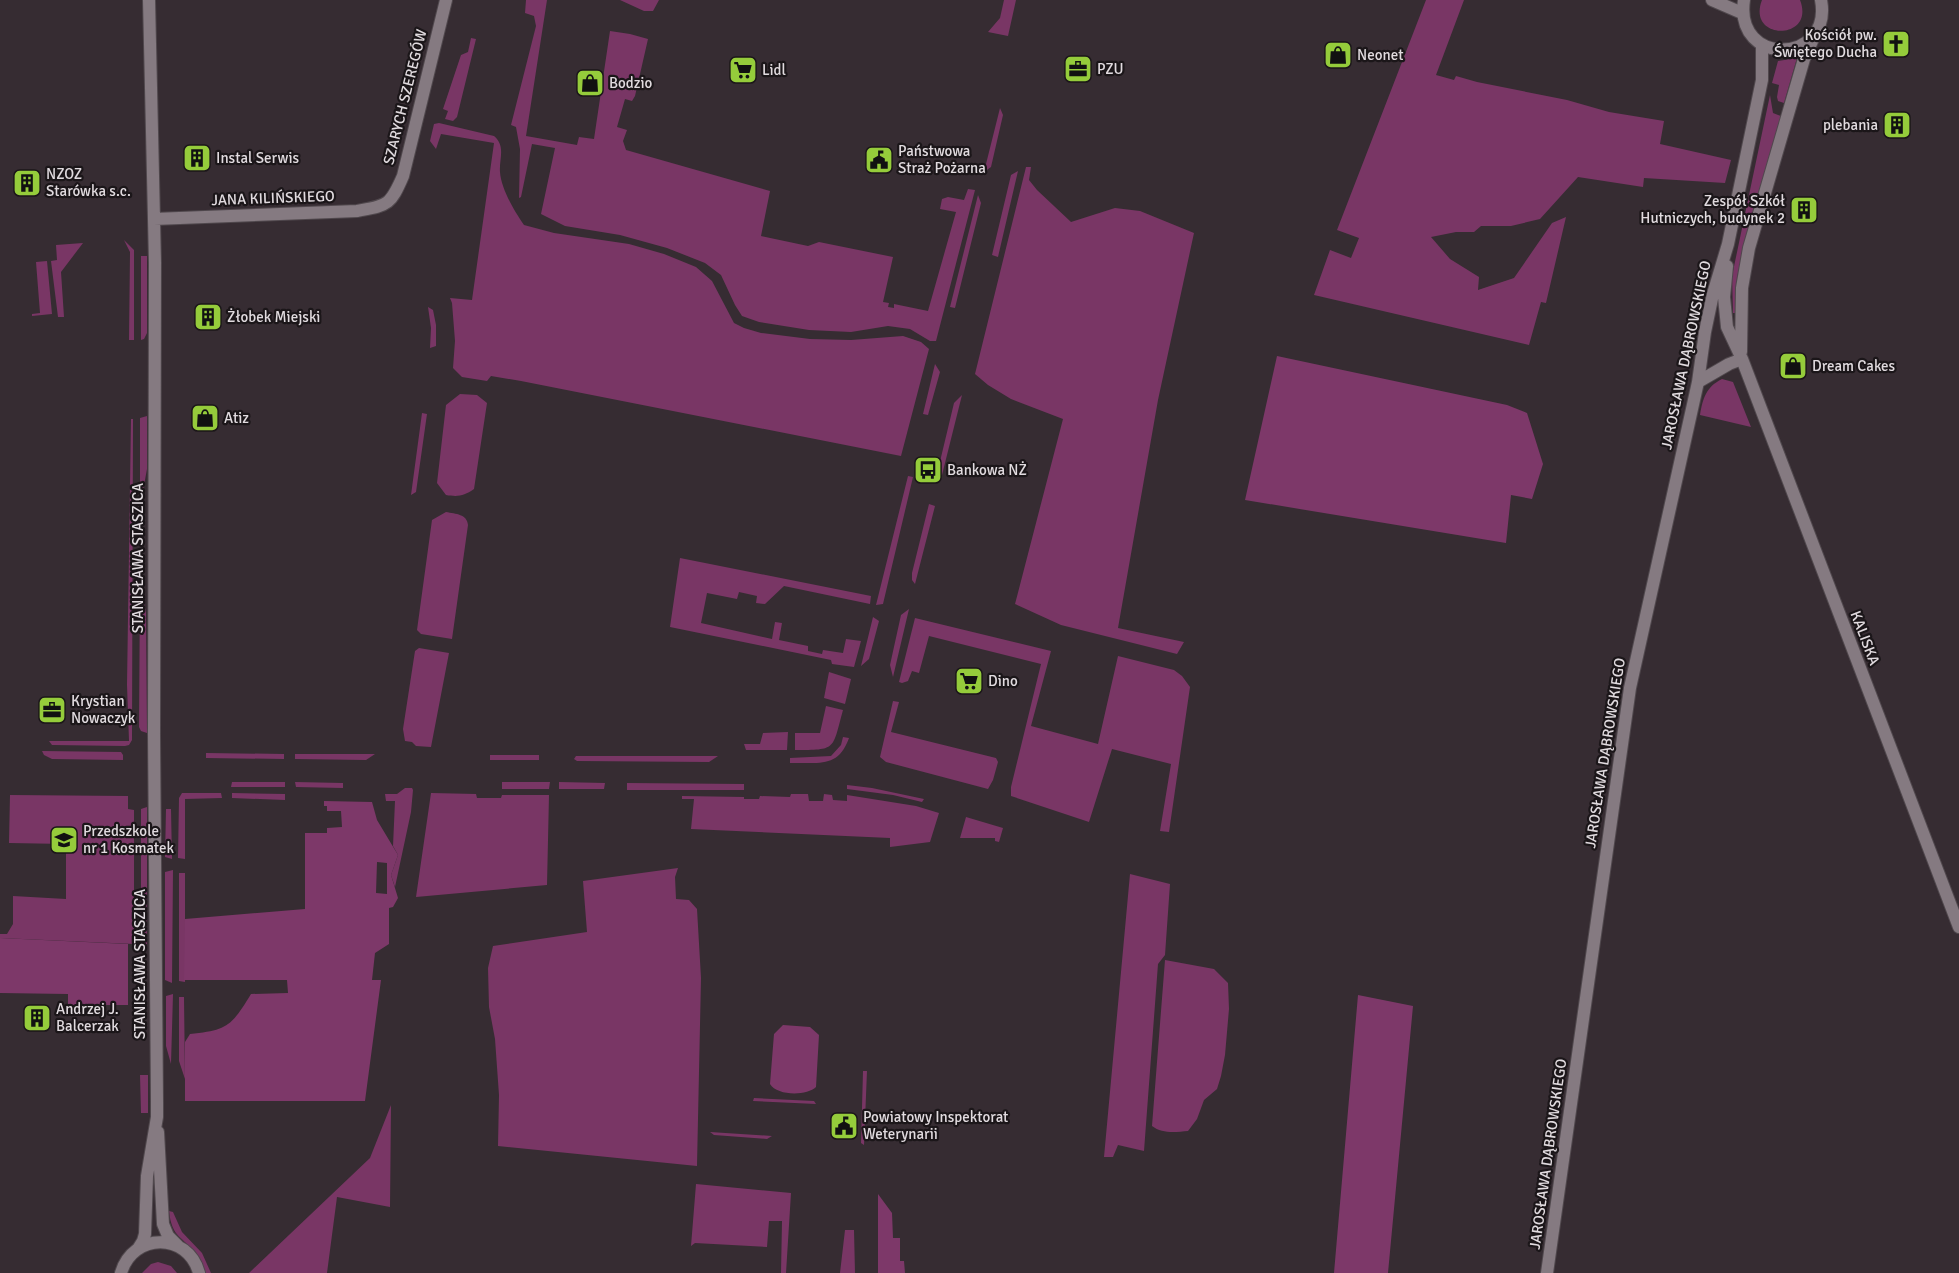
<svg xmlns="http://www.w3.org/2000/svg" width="1959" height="1273" viewBox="0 0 1959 1273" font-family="Signika,sans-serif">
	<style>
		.green { fill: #793665 }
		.forest { fill: #7d3869; fill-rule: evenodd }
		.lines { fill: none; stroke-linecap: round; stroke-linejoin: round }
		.secondary-casing { stroke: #50484d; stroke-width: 14 }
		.secondary { stroke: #857a81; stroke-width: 12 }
		.labels { text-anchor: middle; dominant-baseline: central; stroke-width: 4.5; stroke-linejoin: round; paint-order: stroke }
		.poi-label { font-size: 15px; fill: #e1dbdf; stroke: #1b1619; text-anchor: start }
		.street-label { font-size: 15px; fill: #e1dbdf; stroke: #1b1619 }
	</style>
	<rect width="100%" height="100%" fill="#362c32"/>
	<path class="green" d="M 526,0 L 547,0 L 526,136 L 577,145 L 579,137 L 594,139 L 610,31 L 630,34 L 648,39 L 635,96 L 632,101 L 625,99 L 617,127 L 627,130 L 623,141 L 626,150 L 770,191 L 761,236 L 808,246 L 819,242 L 893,257 L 883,302 L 889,303 L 888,307 L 894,308 L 894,304 L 928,311 L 956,212 L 940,209 L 942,199 L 948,197 L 964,200 L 968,189 L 975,190 L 936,341 L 930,341 L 910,329 L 888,326 L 851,332 L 809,330 L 759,322 L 742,316 L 735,305 L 721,275 L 705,263 L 667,248 L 620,235 L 565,226 L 541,214 L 555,148 L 532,144 L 521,197 L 519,198 L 520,149 L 516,127 L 511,125 L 536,26 L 534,16 L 525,13 Z
		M 620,0 L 659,0 L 653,11 L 644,11 Z
		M 1004,0 L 1016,0 L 1008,36 L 988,32 L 1000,18 Z
		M 1426,0 L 1464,0 L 1436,75 L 1454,80 L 1456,76 L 1477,82 L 1567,100 L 1609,112 L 1664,121 L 1660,144 L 1731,160 L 1725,183 L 1644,178 L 1643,187 L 1578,177 L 1540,219 L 1511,226 L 1481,226 L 1474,232 L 1456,232 L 1431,237 L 1450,259 L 1479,277 L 1478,290 L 1514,278 L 1552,223 L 1566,217 L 1546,303 L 1541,302 L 1529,345 L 1314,295 L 1330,250 L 1351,258 L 1359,238 L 1337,230 Z
		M 1762,0 L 1800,0 C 1816,41 1746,41 1762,0 Z
		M 471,38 L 476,39 L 457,117 L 453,121 L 445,119 L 448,111 L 443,109 L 461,55 L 468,52 Z
		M 1797,58 L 1784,103 L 1778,101 L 1777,97 L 1779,85 L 1772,83 L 1778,61 Z
		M 1770,95 L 1773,113 L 1781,116 L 1737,277 L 1736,313 L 1733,313 L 1732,276 Z
		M 1000,108 L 1003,115 L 991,167 L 984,172 Z
		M 439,123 L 494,136 C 506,146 499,159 500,172 C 501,189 515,212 524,225 L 554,233 L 629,244 L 664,254 L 696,267 L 712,281 L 734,323 L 744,328 L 761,333 L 810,339 L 851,340 L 903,336 L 921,342 L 929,349 L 901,456 L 521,381 L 491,376 L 487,381 L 462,377 L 453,368 L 455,341 L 452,303 L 450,298 L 472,300 L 494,143 L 441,134 L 436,149 L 430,141 L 434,124 Z
		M 1026,167 L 1031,167 L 1029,180 L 1037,190 L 1071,222 L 1115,208 L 1140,211 L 1194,233 L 1158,400 L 1118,628 L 1184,642 L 1177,654 L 1061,625 L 1015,604 L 1063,419 L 1011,399 L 988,385 L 975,374 Z
		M 1018,171 L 998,257 L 992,255 L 1011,175 Z
		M 978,195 L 981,203 L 955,308 L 950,307 Z
		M 124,240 L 134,250 L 134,340 L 129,340 L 130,252 Z
		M 83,243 L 61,272 L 64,317 L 58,317 L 51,261 L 57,260 L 56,245 Z
		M 141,256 L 147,256 L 147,333 L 144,339 L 141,340 Z
		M 47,261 L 52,314 L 32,316 L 32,314 L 40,313 L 36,262 Z
		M 428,307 L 433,310 L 436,325 L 436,346 L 430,348 L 431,328 Z
		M 935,364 L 940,372 L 928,415 L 923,414 Z
		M 1722,379 L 1733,382 L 1751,427 L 1700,415 C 1703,398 1706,387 1722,379 Z
		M 460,394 L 477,395 L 487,403 L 474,489 C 464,496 458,497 446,495 L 437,483 L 446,405 Z
		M 962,395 L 942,475 L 937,474 L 954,403 Z
		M 422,413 L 427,414 L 416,492 L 411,495 Z
		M 147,416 L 147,469 L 140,507 L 140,418 Z
		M 131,419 L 133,419 L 132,740 L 129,745 L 125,746 L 52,745 L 49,741 L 129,741 L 127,685 Z
		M 908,476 L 913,477 L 883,604 L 876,605 Z
		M 929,504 L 935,506 L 915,584 L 912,580 L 912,573 Z
		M 446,512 C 456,514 467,514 468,525 L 452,639 L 421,634 L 417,630 L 432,520 Z
		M 680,558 L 871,596 L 870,604 L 784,586 L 765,604 L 756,603 L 757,596 L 739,592 L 737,599 L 707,593 L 701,623 L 772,639 L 775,622 L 782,623 L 779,640 L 808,646 L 808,651 L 822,654 L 823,650 L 843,653 L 846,639 L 861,641 L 854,667 L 832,664 L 831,660 L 670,627 Z
		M 140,580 L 146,613 L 147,733 L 141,731 L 139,727 Z
		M 909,609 L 893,677 L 890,665 L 901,615 Z
		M 873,617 L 879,621 L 869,659 L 861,666 Z
		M 915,618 L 1051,651 L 1031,726 L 1098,744 L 1118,656 L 1174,670 L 1182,676 L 1190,687 L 1169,832 L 1160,831 L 1171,764 L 1112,749 L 1089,822 L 1011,796 L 1011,787 L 1041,664 L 929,636 L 919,673 L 912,671 L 908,681 L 902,683 L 899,682 Z
		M 419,648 L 449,653 L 431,747 L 416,746 L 412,742 L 405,741 L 403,729 L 415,651 Z
		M 829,672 L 851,679 L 845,704 L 824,698 Z
		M 893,701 L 899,702 L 891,732 L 996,758 L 998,762 L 993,780 L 988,789 L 886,762 L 880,757 Z
		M 826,706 L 843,710 C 832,750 837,750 795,750 L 795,733 L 820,733 Z
		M 788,732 L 787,750 L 746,750 L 744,744 L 760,744 L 763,733 Z
		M 843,737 L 849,738 C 838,769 818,762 790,763 L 790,758 L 831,756 L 841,745 Z
		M 42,751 L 121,752 L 123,755 L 123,760 L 52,759 L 44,755 Z
		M 206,753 L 284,754 L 284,759 L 206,758 Z
		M 295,754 L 375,754 L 366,760 L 295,759 Z
		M 490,755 L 539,755 L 539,760 L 490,760 Z
		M 576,756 L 718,756 L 709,762 L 577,761 L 574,759 Z
		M 232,782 L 285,782 L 285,787 L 231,787 Z
		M 295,782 L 343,783 L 343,788 L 296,787 Z
		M 502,782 L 550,782 L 549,789 L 502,789 Z
		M 559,782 L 605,783 L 604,789 L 559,789 Z
		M 627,783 L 744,784 L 744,790 L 627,790 Z
		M 847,785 L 872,788 L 924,799 L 922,802 L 893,795 L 847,789 Z
		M 405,788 L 412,788 L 413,790 L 411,812 L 395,887 L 391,875 L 398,855 L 393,846 L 395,801 L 386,801 L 385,794 L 397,794 Z
		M 182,793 L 221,793 L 222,798 L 185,799 L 185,859 L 178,858 L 179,798 Z
		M 232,793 L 285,794 L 285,800 L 232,798 Z
		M 431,793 L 476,794 L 477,798 L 501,798 L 502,795 L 549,795 L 547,885 L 416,897 Z
		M 791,794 L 808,794 L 809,801 L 823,801 L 824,794 L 832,795 L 833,800 L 847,801 L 847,795 L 916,806 L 939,813 L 930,842 L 890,847 L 890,838 L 691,829 L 694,799 L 682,799 L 682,796 L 744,797 L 744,799 L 759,799 L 760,796 L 790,797 Z
		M 10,795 L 128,796 L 128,809 L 134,810 L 134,944 L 0,938 L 0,934 L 7,934 L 13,924 L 13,896 L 66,899 L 66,844 L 9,843 Z
		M 147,807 L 147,944 L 141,946 L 141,809 Z
		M 166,809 L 171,809 L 172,859 L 165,857 Z
		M 966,817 L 1003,828 L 999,842 L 995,841 L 995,838 L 960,838 Z
		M 678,868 L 675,877 L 676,899 L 689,900 L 697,909 L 701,978 L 697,1166 L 498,1146 L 499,1095 L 495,1039 L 489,1007 L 488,968 L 493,946 L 587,932 L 583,881 Z
		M 173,870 L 172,983 L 165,980 L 165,872 Z
		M 179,873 L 185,873 L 185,982 L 179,981 Z
		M 1130,874 L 1170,884 L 1165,955 L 1158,964 L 1144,1151 L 1118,1145 L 1113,1157 L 1104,1157 Z
		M 1165,960 L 1214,969 L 1228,983 L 1229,1009 L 1225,1055 L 1221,1076 L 1217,1089 L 1204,1100 L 1197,1119 L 1188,1131 C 1176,1132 1162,1134 1152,1126 Z
		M 173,994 L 171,1064 L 166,1046 L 166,996 Z
		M 179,997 L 184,997 L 185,1079 L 179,1061 Z
		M 863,1071 L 867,1071 L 864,1145 L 861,1143 Z
		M 140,1075 L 148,1075 L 148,1113 L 141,1113 Z
		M 754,1098 L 814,1101 L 816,1104 L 753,1101 Z
		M 391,1105 L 390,1207 L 337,1197 L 327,1273 L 249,1273 L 370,1158 Z
		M 710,1132 L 772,1136 L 767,1139 L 714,1135 Z
		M 696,1184 L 791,1193 L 786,1273 L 781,1273 L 782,1221 L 769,1221 L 767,1247 L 695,1243 L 691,1246 Z
		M 169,1211 L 173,1212 L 182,1232 L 202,1253 L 211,1273 L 205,1273 C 202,1267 200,1260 196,1254 C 183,1236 172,1239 169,1211 Z
		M 845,1230 L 854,1230 L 855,1273 L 840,1273 Z
		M 158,1262 L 171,1266 L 177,1273 L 142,1273 L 151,1264 Z"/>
	<path class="forest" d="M 1277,356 L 1507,405 L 1527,413 L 1543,464 L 1532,499 L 1511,495 L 1506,543 L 1245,500 Z
		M 324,801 L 372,802 L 377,820 L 398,855 L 391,875 L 398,898 L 393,907 L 389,908 L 389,944 L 375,953 L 372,980 L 381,980 L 365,1101 L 185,1101 L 185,1042 L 190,1034 C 227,1030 231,1027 251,994 L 288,993 L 287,980 L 184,980 L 185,919 L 305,909 L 305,833 L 327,833 L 327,828 L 342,827 L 341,811 L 327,811 L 327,806 L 324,806 ZM 377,862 L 387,863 L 387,894 L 376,893 Z
		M 0,938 L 128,944 L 128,1005 L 68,1005 L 68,994 L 0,993 Z
		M 1358,995 L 1413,1006 L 1388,1273 L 1334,1273 Z
		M 783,1025 L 810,1027 L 819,1035 L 816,1087 C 807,1096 777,1096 770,1084 L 774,1034 Z
		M 878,1194 L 892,1213 L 893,1238 L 900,1238 L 900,1261 L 904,1261 L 905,1273 L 878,1273 Z"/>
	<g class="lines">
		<defs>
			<path id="secondary" d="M 1712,0 L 1742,13
				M 1744,0 C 1734,68 1833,64 1821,0
				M 154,219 L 357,211 C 388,205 390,206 403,176 L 446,0
				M 1727,266 L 1724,297 L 1727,327 L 1742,359 L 1959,927
				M 1741,352 L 1742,288 L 1749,248 L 1804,59 L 1817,30
				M 1698,382 L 1729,364 L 1742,359
				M 158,1132 L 163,1224 L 168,1236 L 178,1246
				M 138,1249 L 143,1241 L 145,1234 L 147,1176 L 157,1117 L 157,1102 L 154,734 L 155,263 L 149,0
				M 121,1273 C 133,1232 188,1232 199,1273
				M 1547,1273 L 1630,688 L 1698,382 L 1705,332 L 1713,294 L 1728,244 L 1762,80 L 1762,45"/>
		</defs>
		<use href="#secondary" class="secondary-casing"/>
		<use href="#secondary" class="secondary"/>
	</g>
	<defs>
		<symbol id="church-square" viewBox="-11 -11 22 22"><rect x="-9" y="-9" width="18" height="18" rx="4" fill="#95cc3b" stroke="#1b1619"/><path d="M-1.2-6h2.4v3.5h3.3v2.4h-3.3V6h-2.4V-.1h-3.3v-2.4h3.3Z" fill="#111"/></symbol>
		<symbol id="shop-square" viewBox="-11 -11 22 22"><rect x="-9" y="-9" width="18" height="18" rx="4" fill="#95cc3b" stroke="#1b1619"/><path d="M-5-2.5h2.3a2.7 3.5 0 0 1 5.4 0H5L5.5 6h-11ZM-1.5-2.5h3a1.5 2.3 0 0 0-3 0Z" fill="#111"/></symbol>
		<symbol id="office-square" viewBox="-11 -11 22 22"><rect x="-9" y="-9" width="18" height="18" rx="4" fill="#95cc3b" stroke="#1b1619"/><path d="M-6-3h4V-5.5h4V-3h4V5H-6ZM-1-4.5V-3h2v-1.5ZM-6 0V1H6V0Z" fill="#111"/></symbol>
		<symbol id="supermarket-square" viewBox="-11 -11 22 22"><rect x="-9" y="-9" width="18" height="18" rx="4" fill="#95cc3b" stroke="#1b1619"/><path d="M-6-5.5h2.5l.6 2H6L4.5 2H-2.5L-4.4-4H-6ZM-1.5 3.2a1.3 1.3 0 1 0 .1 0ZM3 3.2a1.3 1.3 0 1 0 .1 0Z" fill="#111"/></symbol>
		<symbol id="building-square" viewBox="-11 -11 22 22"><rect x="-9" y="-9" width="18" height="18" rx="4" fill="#95cc3b" stroke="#1b1619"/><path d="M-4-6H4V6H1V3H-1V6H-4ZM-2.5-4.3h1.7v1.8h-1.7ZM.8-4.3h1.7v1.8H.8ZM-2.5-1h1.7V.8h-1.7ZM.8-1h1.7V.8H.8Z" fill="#111"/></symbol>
		<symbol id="civic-square" viewBox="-11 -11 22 22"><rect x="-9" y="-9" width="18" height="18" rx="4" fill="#95cc3b" stroke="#1b1619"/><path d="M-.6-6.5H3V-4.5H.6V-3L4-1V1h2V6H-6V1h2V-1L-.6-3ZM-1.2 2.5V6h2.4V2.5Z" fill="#111"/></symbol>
		<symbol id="bus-square" viewBox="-11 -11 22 22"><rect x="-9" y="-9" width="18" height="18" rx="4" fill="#95cc3b" stroke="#1b1619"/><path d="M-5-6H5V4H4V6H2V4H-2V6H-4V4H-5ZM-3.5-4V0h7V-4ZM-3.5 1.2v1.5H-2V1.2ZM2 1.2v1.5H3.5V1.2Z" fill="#111"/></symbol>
		<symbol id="school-square" viewBox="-11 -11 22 22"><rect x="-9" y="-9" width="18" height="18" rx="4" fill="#95cc3b" stroke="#1b1619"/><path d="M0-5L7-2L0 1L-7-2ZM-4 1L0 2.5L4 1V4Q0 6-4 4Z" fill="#111"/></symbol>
	</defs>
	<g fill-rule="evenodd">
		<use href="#church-square" x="1880" y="28" width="32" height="32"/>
		<use href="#shop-square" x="1322" y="39" width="32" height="32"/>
		<use href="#office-square" x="1062" y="53" width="32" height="32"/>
		<use href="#supermarket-square" x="727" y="54" width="32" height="32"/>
		<use href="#shop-square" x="574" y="67" width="32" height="32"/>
		<use href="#building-square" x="1881" y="109" width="32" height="32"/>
		<use href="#building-square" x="181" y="142" width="32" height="32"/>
		<use href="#civic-square" x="863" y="144" width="32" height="32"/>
		<use href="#building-square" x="11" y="167" width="32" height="32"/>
		<use href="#building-square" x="1788" y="194" width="32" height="32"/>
		<use href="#building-square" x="192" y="301" width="32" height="32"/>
		<use href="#shop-square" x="1777" y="350" width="32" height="32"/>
		<use href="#shop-square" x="189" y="402" width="32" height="32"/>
		<use href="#bus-square" x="912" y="454" width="32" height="32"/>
		<use href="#supermarket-square" x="953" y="665" width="32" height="32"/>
		<use href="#office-square" x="36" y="694" width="32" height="32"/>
		<use href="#school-square" x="48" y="824" width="32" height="32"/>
		<use href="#building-square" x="21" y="1002" width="32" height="32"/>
		<use href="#civic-square" x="828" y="1110" width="32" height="32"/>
	</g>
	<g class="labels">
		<g class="poi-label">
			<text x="1877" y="35" text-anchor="end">Kościół pw.<tspan x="1877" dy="17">Świętego Ducha</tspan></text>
			<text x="1357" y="55">Neonet</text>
			<text x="1097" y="69">PZU</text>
			<text x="762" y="70">Lidl</text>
			<text x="609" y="83">Bodzio</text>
			<text x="1878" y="125" text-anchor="end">plebania</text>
			<text x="898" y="151">Państwowa<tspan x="898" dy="17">Straż Pożarna</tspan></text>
			<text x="216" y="158">Instal Serwis</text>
			<text x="46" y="174">NZOZ<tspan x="46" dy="17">Starówka s.c.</tspan></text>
			<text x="1785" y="201" text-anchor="end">Zespół Szkół<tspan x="1785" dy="17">Hutniczych, budynek 2</tspan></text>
			<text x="227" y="317">Żłobek Miejski</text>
			<text x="1812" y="366">Dream Cakes</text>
			<text x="224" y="418">Atiz</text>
			<text x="947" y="470">Bankowa NŻ</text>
			<text x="988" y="681">Dino</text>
			<text x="71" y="701">Krystian<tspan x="71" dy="17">Nowaczyk</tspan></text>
			<text x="83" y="831">Przedszkole<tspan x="83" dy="17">nr 1 Kosmatek</tspan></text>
			<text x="56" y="1009">Andrzej J.<tspan x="56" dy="17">Balcerzak</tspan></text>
			<text x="863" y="1117">Powiatowy Inspektorat<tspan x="863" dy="17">Weterynarii</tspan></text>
		</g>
		<g class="street-label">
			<text transform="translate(405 97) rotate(-76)">SZARYCH SZEREGÓW</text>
			<text transform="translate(273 198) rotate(-2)">JANA KILIŃSKIEGO</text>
			<text transform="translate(1686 355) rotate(-78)">JAROSŁAWA DĄBROWSKIEGO</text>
			<text transform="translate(138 558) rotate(-90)">STANISŁAWA STASZICA</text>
			<text transform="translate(1865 638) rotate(69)">KALISKA</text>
			<text transform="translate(1605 753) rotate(-81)">JAROSŁAWA DĄBROWSKIEGO</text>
			<text transform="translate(140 964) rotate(-90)">STANISŁAWA STASZICA</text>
			<text transform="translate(1548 1154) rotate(-82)">JAROSŁAWA DĄBROWSKIEGO</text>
		</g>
	</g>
</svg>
